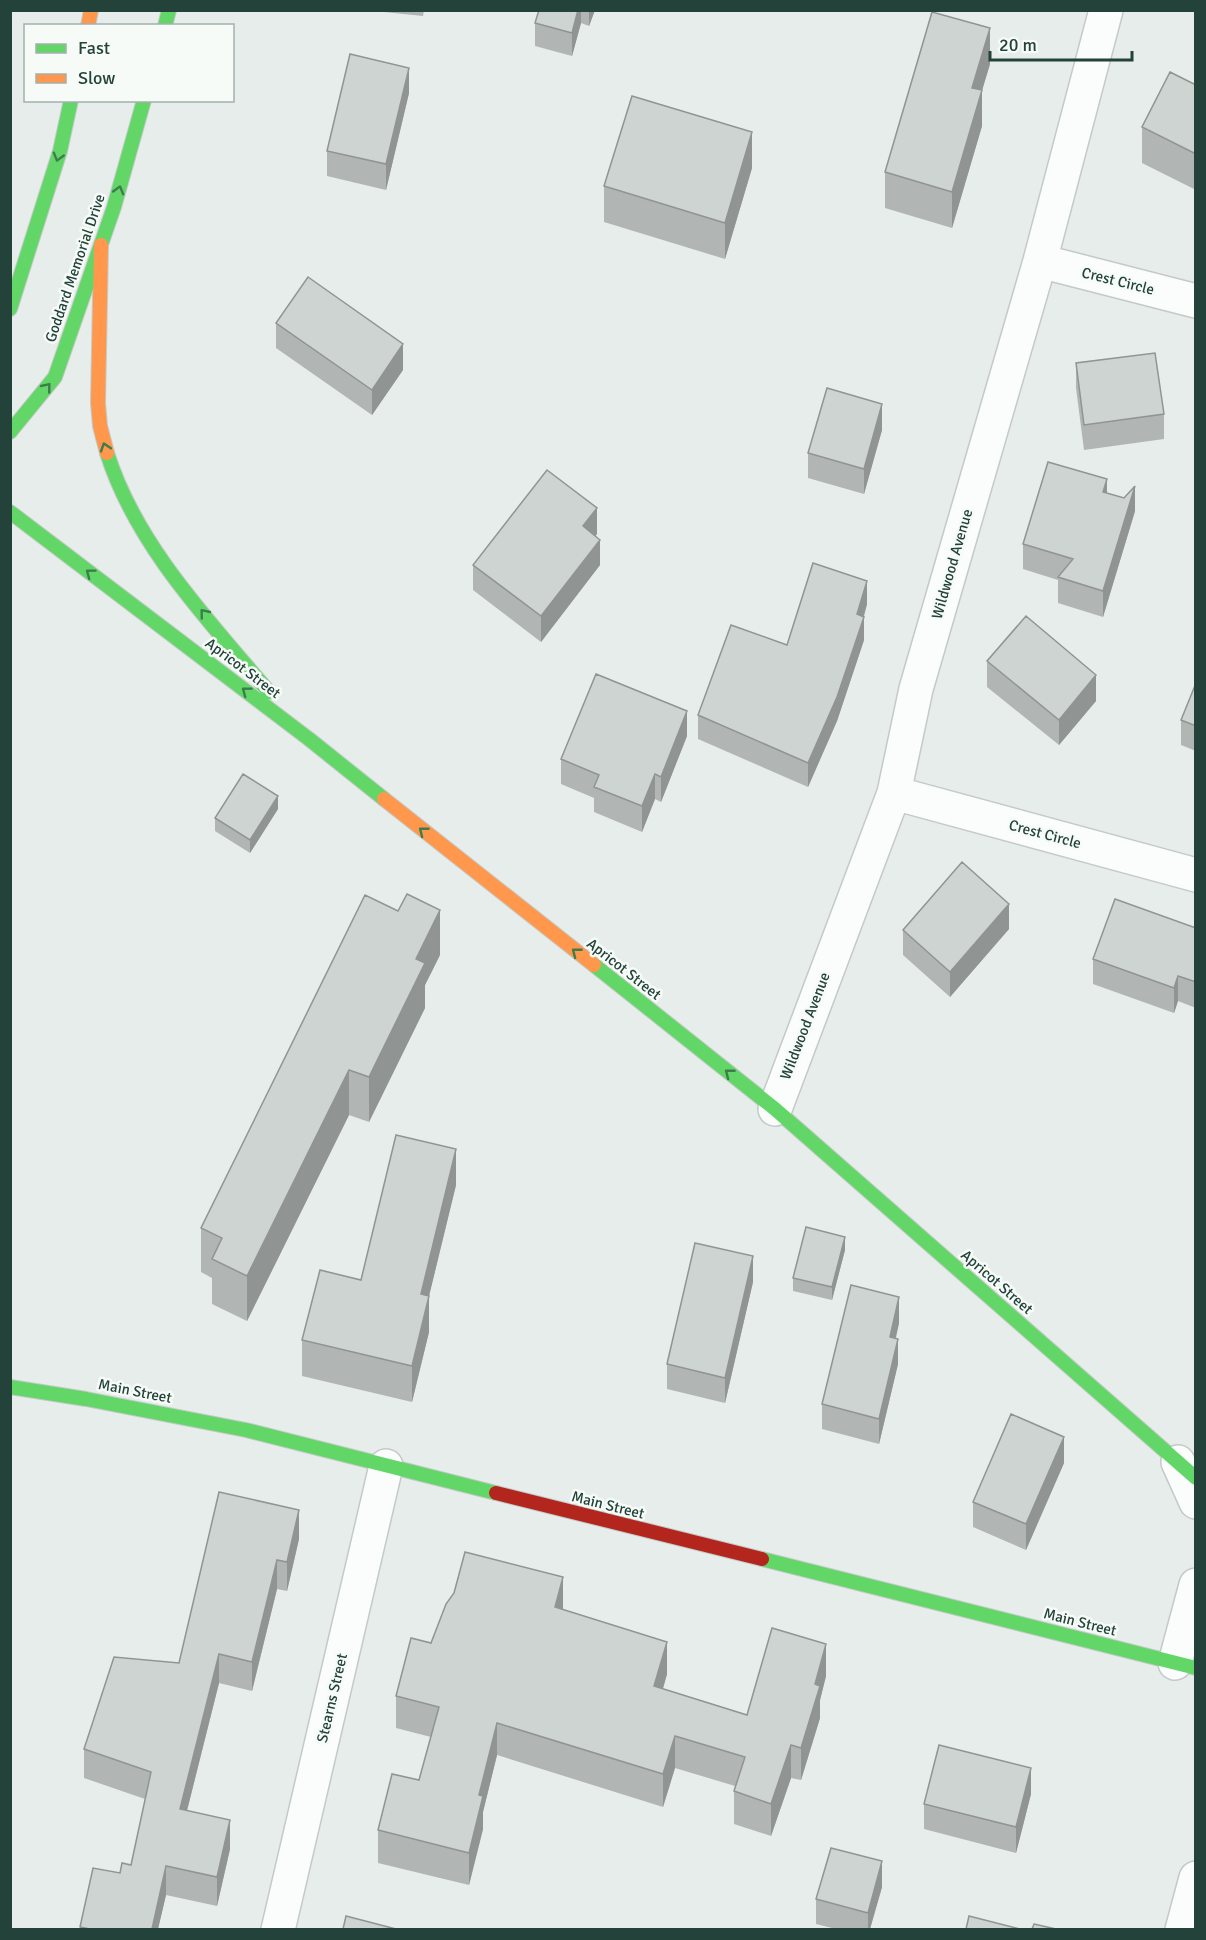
<svg xmlns="http://www.w3.org/2000/svg" width="1206" height="1940" viewBox="0 0 1206 1940" font-family="Signika,sans-serif">
	<style>
		.lines { fill: none; stroke-linecap: round; stroke-linejoin: round }
		.street-casing { stroke: #c4cac7; stroke-width: 36 }
		.fast-casing { stroke: #c3cac7; stroke-width: 16 }
		.slow-casing { stroke: #c3cac7; stroke-width: 16 }
		.jam-casing { stroke: #c3cac7; stroke-width: 16 }
		.street { stroke: #fbfcfc; stroke-width: 33 }
		.fast { stroke: #63d668; stroke-width: 14 }
		.slow { stroke: #ff974d; stroke-width: 14 }
		.jam { stroke: #b3261e; stroke-width: 14 }
		.wall { fill: #b1b6b4 }
		.shaded-wall { fill: #909492 }
		.building { fill: #ced4d1; stroke: #909492; stroke-width: 1.5 }
		.oneway { stroke: #3d7d4c }
		.labels { text-anchor: middle; dominant-baseline: central; stroke-width: 5; stroke-linejoin: round; paint-order: stroke }
		.street-label { font-size: 15px; fill: #234239; stroke: #f6fbf8 }
	</style>
	<rect width="100%" height="100%" fill="#e7edea"/>
	<g class="lines">
		<defs>
			<path id="street" d="M 1040,261 L 1196,301
				M 894,793 L 1196,875
				M 775,1109 L 894,793 L 916,689 L 1040,261 L 1106,10
				M 1178,1462 L 1196,1502
				M 1175,1663 L 1196,1585
				M 278,1930 L 386,1466
				M 1182,1930 L 1196,1878"/>
			<path id="fast" d="M 165,26 L 169,10
				M 10,309 L 60,151 L 71,100
				M 10,432 L 55,377 L 114,207 L 144,100
				M 107,453 C 136,545 208,620 269,692
				M 10,512 L 309,739 L 384,799
				M 594,965 L 775,1109 L 1196,1478
				M 10,1387 L 86,1399 L 246,1430 L 496,1493
				M 762,1559 L 1196,1668"/>
			<path id="slow" d="M 88,26 L 91,10
				M 101,245 L 98,403 L 100,426 L 107,453
				M 384,799 L 594,965"/>
			<path id="jam" d="M 496,1493 L 762,1559"/>
		</defs>
		<use href="#street" class="street-casing"/>
		<use href="#fast" class="fast-casing"/>
		<use href="#slow" class="slow-casing"/>
		<use href="#jam" class="jam-casing"/>
		<use href="#street" class="street"/>
		<use href="#fast" class="fast"/>
		<use href="#slow" class="slow"/>
		<use href="#jam" class="jam"/>
	</g>
	<path class="wall" d="M 364,10 L 424,10 L 423,16 Z
		M 539,10 L 595,10 L 589,26 L 581,23 L 572,56 L 535,46 L 535,23 Z
		M 990,64 L 982,90 L 982,126 L 952,228 L 885,208 L 885,172 Z
		M 1196,85 L 1196,190 L 1142,163 L 1142,127 Z
		M 409,93 L 386,190 L 327,176 L 327,151 Z
		M 752,168 L 725,259 L 604,222 L 604,186 Z
		M 276,323 L 403,370 L 372,415 L 276,348 Z
		M 1076,363 L 1164,414 L 1164,439 L 1084,450 L 1076,388 Z
		M 882,430 L 864,494 L 808,478 L 808,453 Z
		M 1107,493 L 1135,511 L 1103,617 L 1058,603 L 1058,580 L 1023,569 L 1023,544 Z
		M 597,534 L 595,536 L 600,565 L 541,642 L 473,590 L 473,565 Z
		M 867,604 L 864,617 L 864,640 L 837,721 L 808,787 L 698,739 L 698,715 L 787,645 Z
		M 987,661 L 1096,701 L 1059,745 L 987,687 Z
		M 1196,683 L 1196,751 L 1181,745 L 1181,720 Z
		M 687,736 L 661,802 L 655,799 L 642,832 L 594,812 L 594,798 L 561,784 L 561,759 Z
		M 278,809 L 250,853 L 215,831 L 215,818 Z
		M 1196,928 L 1196,1008 L 1178,1001 L 1174,1013 L 1093,984 L 1093,959 Z
		M 1009,929 L 950,997 L 903,955 L 903,930 Z
		M 440,955 L 425,985 L 425,1008 L 369,1122 L 349,1115 L 247,1321 L 212,1304 L 212,1278 L 201,1272 L 201,1228 Z
		M 456,1185 L 429,1296 L 429,1332 L 412,1402 L 302,1376 L 302,1340 Z
		M 845,1250 L 832,1300 L 793,1291 L 793,1278 Z
		M 753,1282 L 725,1403 L 667,1389 L 667,1364 Z
		M 899,1323 L 896,1338 L 898,1364 L 879,1444 L 822,1429 L 822,1404 Z
		M 1064,1463 L 1026,1550 L 973,1527 L 973,1502 Z
		M 299,1510 L 299,1539 L 287,1591 L 277,1589 L 252,1691 L 219,1683 L 187,1811 L 230,1849 L 217,1906 L 166,1895 L 158,1929 L 80,1929 L 80,1927 L 120,1873 L 131,1865 L 145,1799 L 84,1778 L 84,1749 L 179,1663 Z
		M 563,1610 L 667,1674 L 663,1689 L 747,1715 L 826,1676 L 820,1700 L 820,1718 L 801,1780 L 791,1778 L 771,1836 L 734,1824 L 734,1791 L 735,1786 L 675,1768 L 663,1807 L 497,1755 L 483,1812 L 483,1829 L 469,1885 L 378,1863 L 378,1830 L 419,1780 L 431,1737 L 396,1728 L 396,1696 L 431,1643 Z
		M 1031,1794 L 1016,1853 L 924,1829 L 924,1804 Z
		M 882,1887 L 870,1929 L 836,1929 L 816,1924 L 816,1899 Z"/>
	<path class="shaded-wall" d="M 578,10 L 581,10 L 581,23 L 572,56 L 572,33 Z
		M 589,10 L 595,10 L 589,26 Z
		M 990,28 L 990,64 L 972,124 L 972,88 Z
		M 409,68 L 409,93 L 386,190 L 386,164 Z
		M 982,90 L 982,126 L 952,228 L 952,192 Z
		M 752,132 L 752,168 L 725,259 L 725,223 Z
		M 403,344 L 403,370 L 372,415 L 372,390 Z
		M 882,404 L 882,430 L 864,494 L 864,469 Z
		M 1107,479 L 1107,505 L 1103,492 Z
		M 1135,486 L 1135,511 L 1103,617 L 1103,591 Z
		M 597,508 L 597,534 L 583,552 L 583,526 Z
		M 600,540 L 600,565 L 541,642 L 541,616 Z
		M 867,581 L 867,604 L 863,618 L 864,617 L 864,640 L 837,721 L 808,787 L 808,763 Z
		M 1096,675 L 1096,701 L 1059,745 L 1059,720 Z
		M 687,711 L 687,736 L 661,802 L 661,777 Z
		M 655,774 L 655,799 L 642,832 L 642,806 Z
		M 278,796 L 278,809 L 250,853 L 250,840 Z
		M 1009,904 L 1009,929 L 950,997 L 950,972 Z
		M 440,910 L 440,955 L 425,985 L 425,1008 L 369,1122 L 369,1077 L 416,959 Z
		M 1178,976 L 1178,1001 L 1174,1013 L 1174,988 Z
		M 349,1070 L 349,1115 L 247,1321 L 247,1276 Z
		M 456,1149 L 456,1185 L 429,1296 L 429,1332 L 412,1402 L 412,1366 L 421,1294 Z
		M 845,1237 L 845,1250 L 832,1300 L 832,1287 Z
		M 753,1256 L 753,1282 L 725,1403 L 725,1378 Z
		M 899,1297 L 899,1323 L 890,1362 L 890,1337 Z
		M 898,1339 L 898,1364 L 879,1444 L 879,1419 Z
		M 1064,1437 L 1064,1463 L 1026,1550 L 1026,1524 Z
		M 299,1510 L 299,1539 L 287,1591 L 287,1562 Z
		M 277,1560 L 277,1589 L 252,1691 L 252,1662 Z
		M 563,1577 L 563,1610 L 555,1607 Z
		M 667,1642 L 667,1674 L 654,1719 L 654,1686 Z
		M 826,1644 L 826,1676 L 820,1700 L 820,1718 L 801,1780 L 801,1748 L 815,1684 Z
		M 219,1654 L 219,1683 L 180,1838 L 180,1809 Z
		M 497,1723 L 497,1755 L 483,1812 L 483,1829 L 469,1885 L 469,1853 L 479,1795 Z
		M 675,1736 L 675,1768 L 663,1807 L 663,1774 Z
		M 791,1745 L 791,1778 L 771,1836 L 771,1804 Z
		M 1031,1768 L 1031,1794 L 1016,1853 L 1016,1827 Z
		M 230,1820 L 230,1849 L 217,1906 L 217,1877 Z
		M 882,1861 L 882,1887 L 870,1929 L 868,1929 L 868,1913 Z
		M 166,1866 L 166,1895 L 158,1929 L 152,1929 Z"/>
	<path class="building" d="M 539,10 L 578,10 L 572,33 L 535,23 Z
		M 932,12 L 990,28 L 972,88 L 982,90 L 952,192 L 885,172 Z
		M 350,54 L 409,68 L 386,164 L 327,151 Z
		M 1170,72 L 1196,85 L 1196,154 L 1142,127 Z
		M 632,96 L 752,132 L 725,223 L 604,186 Z
		M 308,277 L 403,344 L 372,390 L 276,323 Z
		M 1155,353 L 1164,414 L 1084,425 L 1076,363 Z
		M 827,388 L 882,404 L 864,469 L 808,453 Z
		M 1048,462 L 1107,479 L 1103,492 L 1124,498 L 1135,486 L 1103,591 L 1058,577 L 1073,559 L 1023,544 Z
		M 547,470 L 597,508 L 583,526 L 600,540 L 541,616 L 473,565 Z
		M 813,563 L 867,581 L 857,614 L 864,617 L 837,697 L 808,763 L 698,715 L 731,625 L 787,645 Z
		M 1026,616 L 1096,675 L 1059,720 L 987,661 Z
		M 596,674 L 687,711 L 661,777 L 655,774 L 642,806 L 594,787 L 599,775 L 561,759 Z
		M 1196,683 L 1196,726 L 1181,720 Z
		M 243,774 L 278,796 L 250,840 L 215,818 Z
		M 962,862 L 1009,904 L 950,972 L 903,930 Z
		M 407,894 L 440,910 L 416,959 L 425,963 L 369,1077 L 349,1070 L 247,1276 L 212,1259 L 222,1238 L 201,1228 L 365,895 L 398,911 Z
		M 1115,899 L 1196,928 L 1196,982 L 1178,976 L 1174,988 L 1093,959 Z
		M 396,1135 L 456,1149 L 421,1294 L 429,1296 L 412,1366 L 302,1340 L 320,1270 L 361,1280 Z
		M 806,1227 L 845,1237 L 832,1287 L 793,1278 Z
		M 695,1243 L 753,1256 L 725,1378 L 667,1364 Z
		M 851,1285 L 899,1297 L 890,1337 L 898,1339 L 879,1419 L 822,1404 Z
		M 1011,1414 L 1064,1437 L 1026,1524 L 973,1502 Z
		M 219,1492 L 299,1510 L 287,1562 L 277,1560 L 252,1662 L 219,1654 L 180,1809 L 230,1820 L 217,1877 L 166,1866 L 152,1929 L 90,1929 L 80,1927 L 93,1868 L 120,1873 L 122,1863 L 131,1865 L 151,1772 L 84,1749 L 114,1657 L 179,1663 Z
		M 465,1552 L 563,1577 L 555,1607 L 667,1642 L 654,1686 L 747,1715 L 772,1628 L 826,1644 L 815,1684 L 820,1686 L 801,1748 L 791,1745 L 771,1804 L 734,1791 L 745,1757 L 675,1736 L 663,1774 L 497,1723 L 479,1795 L 483,1796 L 469,1853 L 378,1830 L 392,1774 L 419,1780 L 439,1707 L 396,1696 L 411,1638 L 431,1643 L 446,1604 L 454,1593 Z
		M 939,1745 L 1031,1768 L 1016,1827 L 924,1804 Z
		M 831,1848 L 882,1861 L 868,1913 L 816,1899 Z
		M 346,1916 L 396,1929 L 343,1929 Z
		M 969,1916 L 1020,1929 L 966,1929 Z
		M 1034,1924 L 1056,1929 L 1032,1929 Z"/>
	<defs><path id="oneway-chevron" d="M-2-3.5L2.5 0L-2 3.5" fill="none" stroke-width="1.6" stroke-linecap="round" stroke-linejoin="round" transform="scale(1.5)"/></defs>
	<g class="oneway">
		<use href="#oneway-chevron" transform="translate(58 157) rotate(106)"/>
		<use href="#oneway-chevron" transform="translate(119 190) rotate(-74)"/>
		<use href="#oneway-chevron" transform="translate(47 387) rotate(-51)"/>
		<use href="#oneway-chevron" transform="translate(105 447) rotate(-108)"/>
		<use href="#oneway-chevron" transform="translate(90 573) rotate(-143)"/>
		<use href="#oneway-chevron" transform="translate(204 613) rotate(-129)"/>
		<use href="#oneway-chevron" transform="translate(246 691) rotate(-143)"/>
		<use href="#oneway-chevron" transform="translate(423 831) rotate(-142)"/>
		<use href="#oneway-chevron" transform="translate(576 952) rotate(-142)"/>
		<use href="#oneway-chevron" transform="translate(729 1073) rotate(-142)"/>
	</g>
	<g class="labels">
		<g class="street-label">
			<text transform="translate(75 268) rotate(-71)">Goddard Memorial Drive</text>
			<text transform="translate(1118 281) rotate(14)">Crest Circle</text>
			<text transform="translate(952 564) rotate(-74)">Wildwood Avenue</text>
			<text transform="translate(243 668) rotate(37)">Apricot Street</text>
			<text transform="translate(1045 834) rotate(15)">Crest Circle</text>
			<text transform="translate(624 969) rotate(38)">Apricot Street</text>
			<text transform="translate(805 1026) rotate(-69)">Wildwood Avenue</text>
			<text transform="translate(997 1282) rotate(41)">Apricot Street</text>
			<text transform="translate(135 1391) rotate(11)">Main Street</text>
			<text transform="translate(608 1505) rotate(14)">Main Street</text>
			<text transform="translate(1080 1622) rotate(14)">Main Street</text>
			<text transform="translate(332 1698) rotate(-77)">Stearns Street</text>
		</g>
	</g>
	<rect width="1206" height="1940" fill="none" stroke="#234239" stroke-width="24"/>
	<rect x="24" y="24" width="210" height="78" fill="#f6fbf8" stroke="#a2b1ac" stroke-width="1.5"/>
	<rect x="36" y="44" width="30" height="9" fill="#63d668" stroke="#a2b1ac" stroke-width="1.5"/>
	<text x="78" y="54" font-size="18" fill="#234239">Fast</text>
	<rect x="36" y="74" width="30" height="9" fill="#ff974d" stroke="#a2b1ac" stroke-width="1.5"/>
	<text x="78" y="84" font-size="18" fill="#234239">Slow</text>
	<path d="M990 51v9h142v-9" fill="none" stroke="#234239" stroke-width="3"/>
	<text x="999" y="51" font-size="18" fill="#234239" stroke="#f6fbf8" stroke-width="4.5" paint-order="stroke">20 m</text>
</svg>
